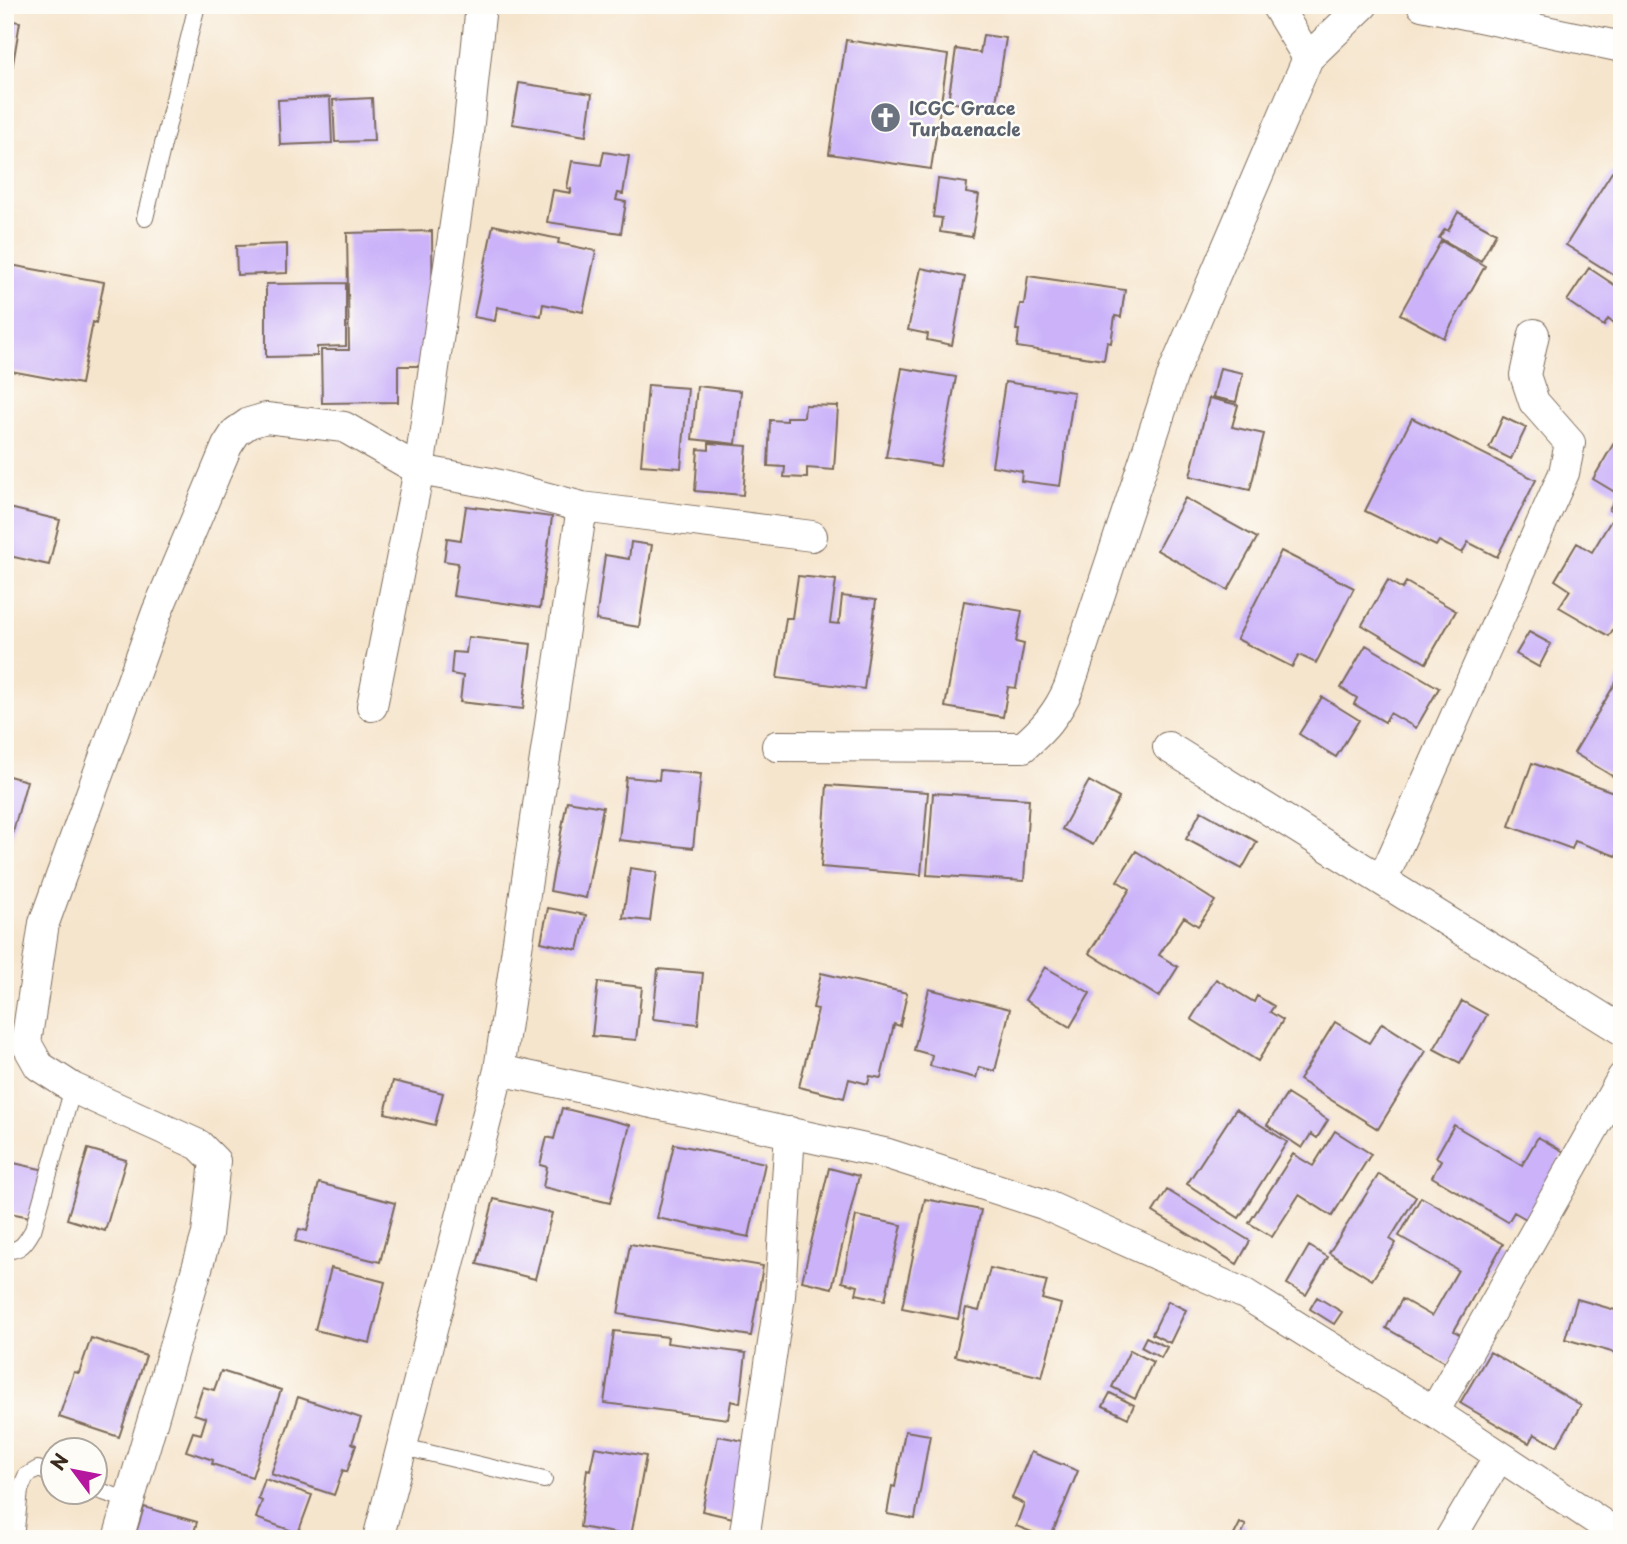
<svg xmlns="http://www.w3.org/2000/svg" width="1627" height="1544" viewBox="0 0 1627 1544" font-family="'Playpen Sans',sans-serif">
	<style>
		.building { fill: #cbb2f9 }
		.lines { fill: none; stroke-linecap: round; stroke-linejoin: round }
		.service-casing { stroke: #7c6b5b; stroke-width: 18 }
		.minor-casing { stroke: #7c6b5b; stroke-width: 32 }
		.service { stroke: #fff; stroke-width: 16 }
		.minor { stroke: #fff; stroke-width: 30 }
		.labels { text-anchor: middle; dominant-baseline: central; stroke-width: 5; stroke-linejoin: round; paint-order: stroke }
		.worship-label { font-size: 18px; font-weight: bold; fill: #5b616d; stroke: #fdfcf7; text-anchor: start }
	</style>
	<rect width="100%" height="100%" fill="#fdfcf7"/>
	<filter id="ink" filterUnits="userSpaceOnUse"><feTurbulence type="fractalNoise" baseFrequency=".0143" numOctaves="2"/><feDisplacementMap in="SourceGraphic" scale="14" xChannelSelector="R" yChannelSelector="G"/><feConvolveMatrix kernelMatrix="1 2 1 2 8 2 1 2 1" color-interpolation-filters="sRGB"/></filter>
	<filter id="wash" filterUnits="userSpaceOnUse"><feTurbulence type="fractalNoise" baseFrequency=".00686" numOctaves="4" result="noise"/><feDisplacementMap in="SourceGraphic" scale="28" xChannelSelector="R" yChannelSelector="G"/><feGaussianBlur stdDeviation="1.57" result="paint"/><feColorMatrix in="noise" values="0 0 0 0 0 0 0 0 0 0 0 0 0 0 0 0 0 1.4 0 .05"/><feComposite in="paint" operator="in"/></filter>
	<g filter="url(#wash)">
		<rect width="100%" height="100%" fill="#f6e5cd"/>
		<g id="blocks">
			<path class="building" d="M 5,20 L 20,22 L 7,99 L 5,99 Z
				M 983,35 L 1006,38 L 995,109 L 948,102 L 956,49 L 980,53 Z
				M 846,40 L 948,55 L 931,169 L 829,154 Z
				M 519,83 L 592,94 L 586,136 L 512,124 Z
				M 330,97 L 332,143 L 280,145 L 278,100 Z
				M 372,98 L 374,141 L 335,142 L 333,100 Z
				M 604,152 L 629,156 L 623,194 L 618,193 L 616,200 L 626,202 L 621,233 L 547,222 L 553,190 L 571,193 L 571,189 L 567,188 L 572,161 L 601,165 Z
				M 1612,172 L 1622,178 L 1622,280 L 1566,245 Z
				M 938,179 L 967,183 L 966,193 L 979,195 L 972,237 L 940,232 L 942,218 L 933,217 Z
				M 1458,212 L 1496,233 L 1481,261 L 1439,238 L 1445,229 L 1448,231 Z
				M 493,225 L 559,239 L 558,243 L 596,251 L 583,312 L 543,304 L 541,316 L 497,307 L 495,321 L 474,317 Z
				M 432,231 L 433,341 L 425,366 L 398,366 L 398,402 L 322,403 L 321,350 L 349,350 L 347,233 Z
				M 1441,241 L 1485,266 L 1444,338 L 1400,314 Z
				M 287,244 L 287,273 L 237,275 L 236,246 Z
				M 5,264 L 104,282 L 96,323 L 93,322 L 81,384 L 5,370 Z
				M 921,268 L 965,277 L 952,345 L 927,340 L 928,334 L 908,330 Z
				M 1589,268 L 1622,290 L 1622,310 L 1613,323 L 1608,319 L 1604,326 L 1567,301 Z
				M 1028,276 L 1125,290 L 1121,317 L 1115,316 L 1111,343 L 1107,342 L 1104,360 L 1017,347 L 1019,330 L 1016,330 L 1020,304 L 1024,304 Z
				M 346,283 L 346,346 L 317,347 L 317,356 L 266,357 L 266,284 Z
				M 902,368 L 956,377 L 940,466 L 886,457 Z
				M 1220,368 L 1243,373 L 1236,402 L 1213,397 Z
				M 1005,382 L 1074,392 L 1060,486 L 1021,481 L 1022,471 L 992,466 Z
				M 648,385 L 688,388 L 681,468 L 641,465 Z
				M 697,386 L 741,391 L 736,444 L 692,439 Z
				M 1209,398 L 1238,405 L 1232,427 L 1264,434 L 1250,490 L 1190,476 Z
				M 805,405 L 838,406 L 834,470 L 807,468 L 807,478 L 784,477 L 785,467 L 768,466 L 770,420 L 787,421 L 787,417 L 804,417 Z
				M 1503,417 L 1526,428 L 1511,459 L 1489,448 Z
				M 1412,418 L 1536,480 L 1497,557 L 1468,542 L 1462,553 L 1439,541 L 1436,546 L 1365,511 Z
				M 1618,436 L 1622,438 L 1622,517 L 1609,510 L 1618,494 L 1593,479 Z
				M 709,443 L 747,446 L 743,495 L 695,491 L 698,449 L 709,450 Z
				M 1185,498 L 1257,538 L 1228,590 L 1157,550 Z
				M 466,506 L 552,517 L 540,608 L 453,596 L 458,563 L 444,561 L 447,538 L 461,540 Z
				M 5,507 L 60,520 L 49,565 L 5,555 Z
				M 1612,519 L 1622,524 L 1622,615 L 1609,636 L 1559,607 L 1570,590 L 1555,580 L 1577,543 L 1592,552 Z
				M 631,542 L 652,545 L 639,627 L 596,620 L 605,555 L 629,559 Z
				M 1281,551 L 1354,588 L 1316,663 L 1299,655 L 1292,667 L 1237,639 Z
				M 798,576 L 836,580 L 830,623 L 839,624 L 842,596 L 876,600 L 864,689 L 777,678 L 786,618 L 792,618 Z
				M 1388,580 L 1402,589 L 1406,582 L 1456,611 L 1426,663 L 1362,625 Z
				M 964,601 L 1022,611 L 1016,642 L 1024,644 L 1016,688 L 1008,687 L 1003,717 L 945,707 Z
				M 1529,632 L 1551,644 L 1539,667 L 1516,654 Z
				M 468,637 L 531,644 L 523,709 L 460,702 L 463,676 L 451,674 L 453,652 L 466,653 Z
				M 1366,645 L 1439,688 L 1416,728 L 1390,713 L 1385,722 L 1354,704 L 1357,698 L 1341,688 Z
				M 1622,672 L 1622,764 L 1614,777 L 1574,753 Z
				M 1322,697 L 1359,720 L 1336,757 L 1299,734 Z
				M 1532,763 L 1622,795 L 1622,839 L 1616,856 L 1575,841 L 1572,849 L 1509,826 Z
				M 660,770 L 701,774 L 693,848 L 619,840 L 626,777 L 659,780 Z
				M 5,775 L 27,781 L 6,857 L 5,857 Z
				M 1089,781 L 1119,798 L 1093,845 L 1062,829 Z
				M 827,785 L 928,792 L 921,875 L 821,867 Z
				M 933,793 L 1029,799 L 1024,881 L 927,875 Z
				M 567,801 L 603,807 L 586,898 L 550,891 Z
				M 1201,811 L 1257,842 L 1242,869 L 1186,839 Z
				M 1136,851 L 1215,901 L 1198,926 L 1184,917 L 1159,955 L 1178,967 L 1159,997 L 1089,953 L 1130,889 L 1117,881 Z
				M 630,868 L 657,872 L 650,921 L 623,918 Z
				M 548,908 L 586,915 L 578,950 L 541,942 Z
				M 1045,967 L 1090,993 L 1070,1027 L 1025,1000 Z
				M 658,969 L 703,973 L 698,1024 L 653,1019 Z
				M 821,973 L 907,993 L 900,1026 L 894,1024 L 881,1078 L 870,1076 L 868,1084 L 849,1079 L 844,1098 L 799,1087 L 818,1009 L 813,1008 Z
				M 1216,979 L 1254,1002 L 1257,996 L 1274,1006 L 1270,1012 L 1283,1020 L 1258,1061 L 1191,1019 Z
				M 598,982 L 642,987 L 636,1040 L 592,1036 Z
				M 929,989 L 1010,1009 L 995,1071 L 979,1067 L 976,1078 L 930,1066 L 932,1055 L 914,1050 Z
				M 1462,1001 L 1487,1015 L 1460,1063 L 1434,1049 Z
				M 1335,1022 L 1369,1043 L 1382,1023 L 1426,1051 L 1378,1129 L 1299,1080 Z
				M 393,1081 L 443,1093 L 435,1125 L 385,1113 Z
				M 1287,1094 L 1328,1120 L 1317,1138 L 1311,1134 L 1302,1148 L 1267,1125 Z
				M 562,1108 L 630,1125 L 610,1203 L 543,1187 L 547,1167 L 540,1165 L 547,1137 L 554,1139 Z
				M 1236,1109 L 1287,1142 L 1239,1218 L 1187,1184 Z
				M 1454,1125 L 1522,1165 L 1538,1137 L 1564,1152 L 1526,1219 L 1514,1212 L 1508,1222 L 1432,1177 L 1441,1160 L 1436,1157 Z
				M 1335,1131 L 1371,1154 L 1332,1216 L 1299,1195 L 1272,1237 L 1249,1223 L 1293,1154 L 1313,1166 Z
				M 674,1144 L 765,1163 L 749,1237 L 657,1218 Z
				M 88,1149 L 126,1160 L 105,1231 L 67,1219 Z
				M 5,1161 L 45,1170 L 35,1218 L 5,1212 Z
				M 829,1168 L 859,1176 L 832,1288 L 802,1281 Z
				M 1379,1174 L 1416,1197 L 1390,1239 L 1396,1243 L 1372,1280 L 1329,1253 Z
				M 319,1183 L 395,1203 L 380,1262 L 295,1241 L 299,1229 L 307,1231 Z
				M 1167,1190 L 1250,1241 L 1237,1264 L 1153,1212 Z
				M 1421,1197 L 1503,1244 L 1454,1331 L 1464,1337 L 1449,1364 L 1386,1328 L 1402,1299 L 1432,1316 L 1458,1270 L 1399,1236 Z
				M 494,1199 L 552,1213 L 535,1279 L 477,1264 Z
				M 925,1199 L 981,1210 L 958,1319 L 902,1308 Z
				M 856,1216 L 902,1225 L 885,1300 L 856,1294 L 858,1286 L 842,1282 Z
				M 630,1244 L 763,1266 L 751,1336 L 618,1314 Z
				M 1309,1246 L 1328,1257 L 1306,1295 L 1287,1284 Z
				M 331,1268 L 385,1282 L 370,1343 L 315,1330 Z
				M 990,1268 L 1047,1281 L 1042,1299 L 1061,1304 L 1042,1377 L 955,1356 L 966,1308 L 979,1311 Z
				M 1317,1297 L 1342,1312 L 1334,1324 L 1310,1309 Z
				M 1577,1299 L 1622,1312 L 1622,1343 L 1619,1354 L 1565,1339 Z
				M 1168,1301 L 1186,1310 L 1170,1343 L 1152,1334 Z
				M 614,1331 L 668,1337 L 667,1343 L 746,1353 L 740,1403 L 731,1401 L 728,1419 L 604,1403 Z
				M 1146,1337 L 1167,1347 L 1161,1358 L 1141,1347 Z
				M 91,1338 L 146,1356 L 119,1437 L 59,1417 L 74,1372 L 79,1373 Z
				M 1130,1350 L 1153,1362 L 1135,1399 L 1112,1387 Z
				M 1490,1352 L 1581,1405 L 1557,1446 L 1534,1434 L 1529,1443 L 1460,1403 Z
				M 221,1371 L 281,1390 L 252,1477 L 212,1464 L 213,1460 L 186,1451 L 193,1432 L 201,1434 L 206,1418 L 194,1414 L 203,1387 L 214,1390 Z
				M 1110,1393 L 1134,1405 L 1128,1418 L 1103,1406 Z
				M 298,1397 L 361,1418 L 352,1443 L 356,1445 L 347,1472 L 343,1470 L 334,1495 L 271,1474 Z
				M 905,1431 L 930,1435 L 915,1519 L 887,1514 L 892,1486 L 895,1487 Z
				M 718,1436 L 749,1442 L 733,1518 L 702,1511 Z
				M 595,1447 L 646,1456 L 631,1536 L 580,1527 L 587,1469 L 590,1470 Z
				M 1031,1452 L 1078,1471 L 1050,1539 L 1016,1526 L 1024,1504 L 1012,1498 Z
				M 265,1479 L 312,1495 L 298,1533 L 256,1518 L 262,1501 L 258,1499 Z
				M 144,1507 L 197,1522 L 192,1539 L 134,1539 Z
				M 1240,1523 L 1246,1525 L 1239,1539 L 1232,1539 Z"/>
		</g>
	</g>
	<g filter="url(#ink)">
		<use href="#blocks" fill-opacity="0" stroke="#7c6b5b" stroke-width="2"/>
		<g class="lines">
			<defs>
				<path id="service" d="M 145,218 L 197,5
					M 5,1250 C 21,1252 26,1242 33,1230 L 73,1088
					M 403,1447 L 544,1480
					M 94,1489 L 130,1501
					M 15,1539 L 20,1490 L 26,1476 L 38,1469 L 52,1474"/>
				<path id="minor" d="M 1276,5 L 1308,58
					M 1422,5 L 1622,47
					M 372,706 L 419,470 L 467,142 L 481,5
					M 777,746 L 1023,747 C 1044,729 1058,713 1069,687 L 1174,371 L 1308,58 L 1363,5
					M 1168,747 L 1622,1030
					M 1383,879 L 1564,473 L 1570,443 L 1534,402 L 1525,375 L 1534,334
					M 499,1070 L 888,1154 L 1043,1204 L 1245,1294 L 1434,1412 L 1622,1537
					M 1434,1412 L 1622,1078
					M 118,1539 L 207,1234 L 215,1161 L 199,1145 L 73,1088 L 39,1066 L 26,1043 L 44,923 L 157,612 L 227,446 L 236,432 L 249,423 L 266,418 L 344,427 L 419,470 L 491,483 L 582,507 L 812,536
					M 378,1539 L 499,1070 L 582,507
					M 744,1539 L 780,1296 L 790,1132
					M 1450,1539 L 1499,1456"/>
			</defs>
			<use href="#service" class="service-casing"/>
			<use href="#minor" class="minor-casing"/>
			<use href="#service" class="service"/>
			<use href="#minor" class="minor"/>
		</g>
	</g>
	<defs>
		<symbol id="church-disc" viewBox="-11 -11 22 22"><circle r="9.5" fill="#6b7280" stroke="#fdfcf7"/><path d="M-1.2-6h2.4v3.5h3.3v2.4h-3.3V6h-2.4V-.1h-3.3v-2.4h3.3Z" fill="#fff"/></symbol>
	</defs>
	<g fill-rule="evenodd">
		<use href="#church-disc" x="868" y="100" width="35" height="35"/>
	</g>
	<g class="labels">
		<g class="worship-label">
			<text x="909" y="107">ICGC Grace<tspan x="909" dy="21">Turbaenacle</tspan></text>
		</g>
	</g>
	<rect width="1627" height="1544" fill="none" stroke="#fdfcf7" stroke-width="28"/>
	<g transform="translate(74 1471) rotate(302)"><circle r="33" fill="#fdfcf7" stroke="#afa8a0" stroke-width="2"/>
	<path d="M0-5L12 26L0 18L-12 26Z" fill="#b5179e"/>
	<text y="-10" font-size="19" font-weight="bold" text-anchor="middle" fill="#3b2a1e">N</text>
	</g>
</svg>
